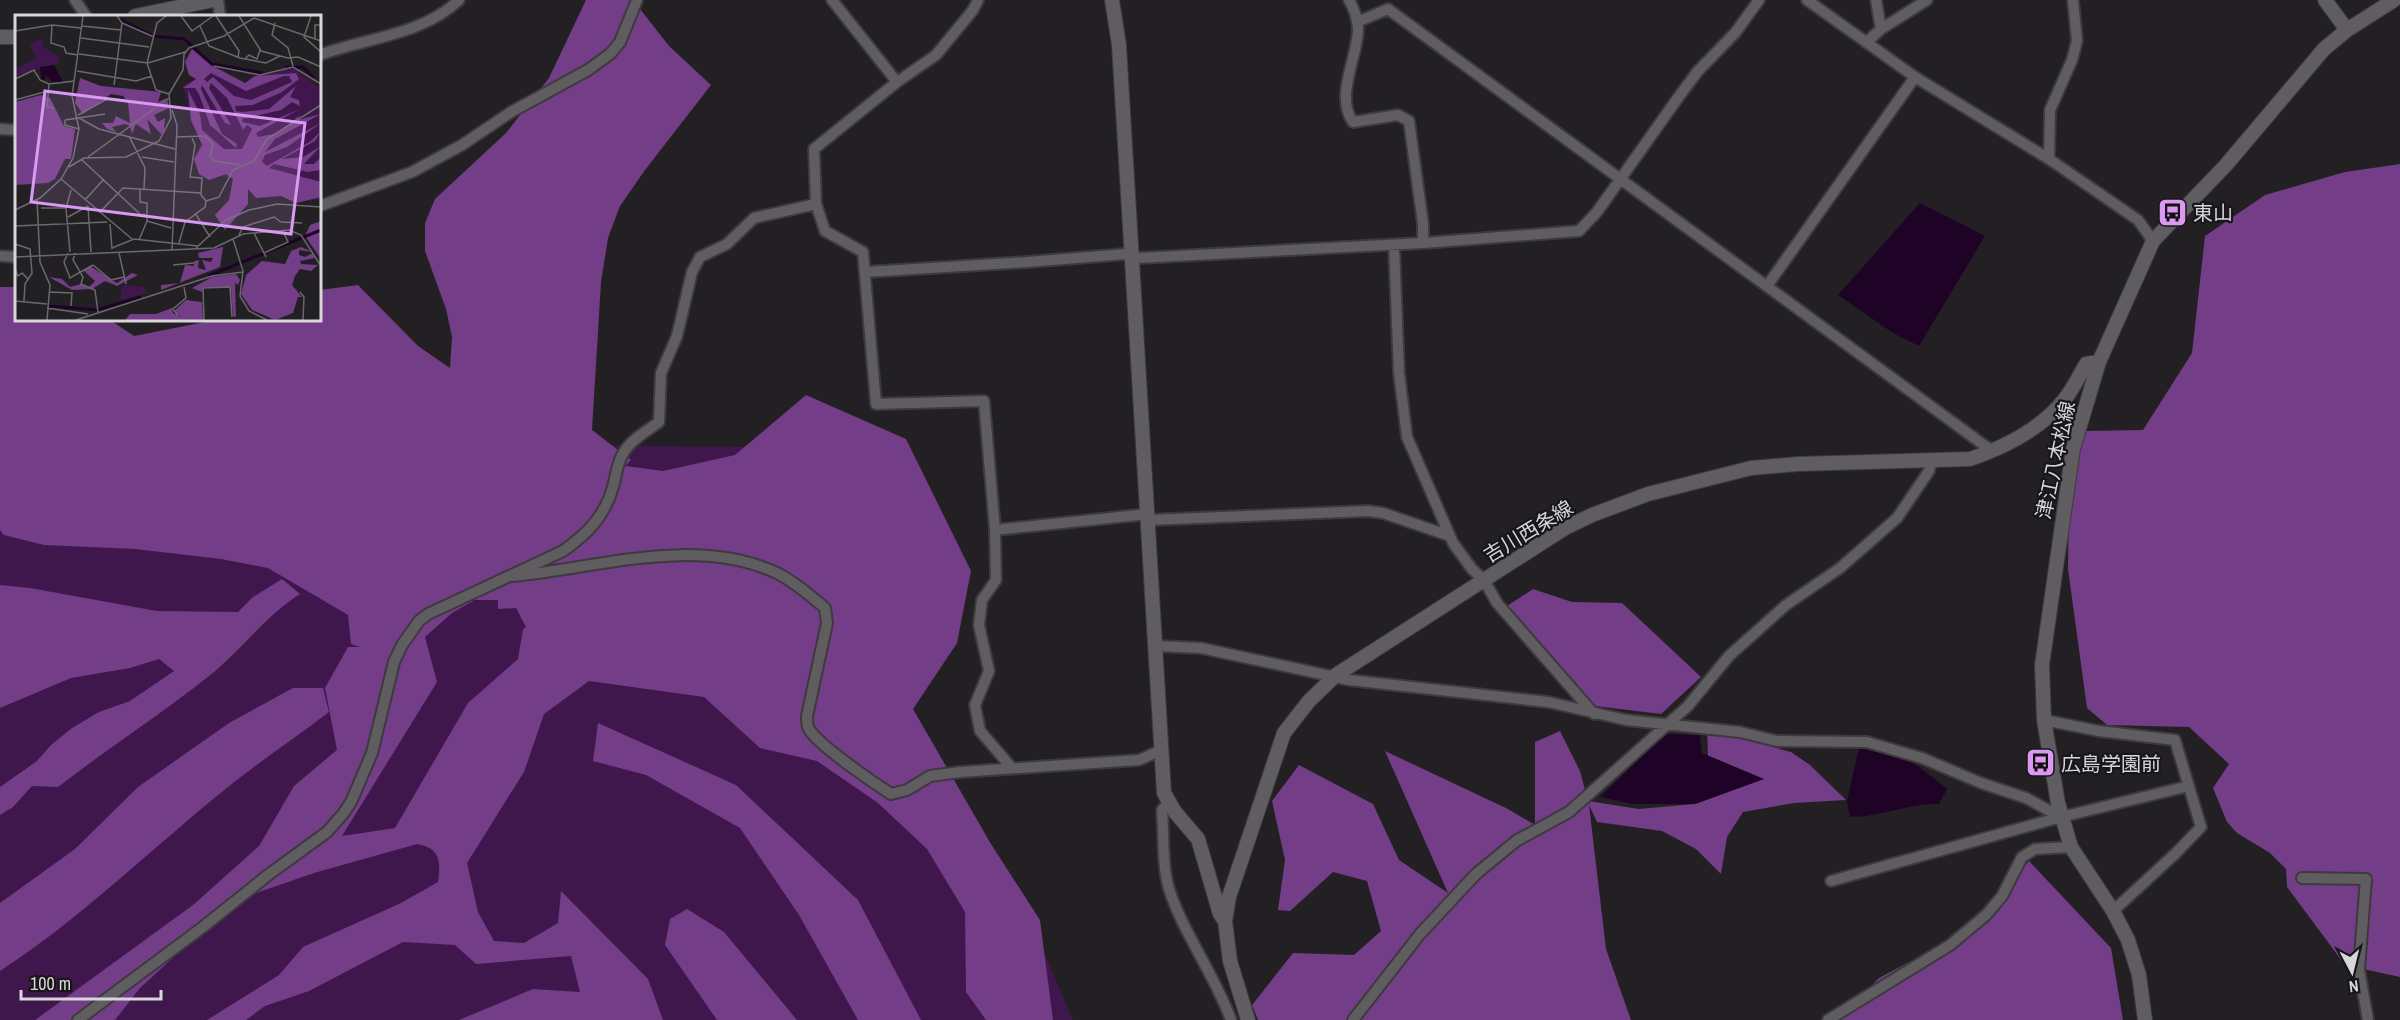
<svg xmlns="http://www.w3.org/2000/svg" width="2400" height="1020" viewBox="0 0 2400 1020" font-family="'Archivo Narrow','Noto Sans JP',sans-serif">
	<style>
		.green { fill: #3f174c }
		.forest { fill: #743d87; fill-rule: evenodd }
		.water { fill: #1e0327 }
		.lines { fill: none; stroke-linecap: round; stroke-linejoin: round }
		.street-casing { stroke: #3c3a3d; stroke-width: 14 }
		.secondary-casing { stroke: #3c3a3d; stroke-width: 16 }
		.street { stroke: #605d61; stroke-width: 10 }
		.secondary { stroke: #605d61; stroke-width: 14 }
		.labels { text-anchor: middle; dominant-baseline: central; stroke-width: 4.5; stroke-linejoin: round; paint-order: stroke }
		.poi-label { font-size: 20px; fill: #d7d6d8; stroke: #191619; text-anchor: start }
		.street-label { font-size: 20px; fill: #d7d6d8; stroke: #191619 }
		.inset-river { fill: none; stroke: #1e0327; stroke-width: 3 }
		.inset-road { fill: none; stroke: #6a696b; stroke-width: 1.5 }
		.view { fill: #dc99f4; fill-opacity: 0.15; stroke: #dc99f4; stroke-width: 3 }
		.inset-edge { fill: none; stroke: #d7d6d8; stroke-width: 3 }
	</style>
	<rect width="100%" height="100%" fill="#222023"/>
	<path class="green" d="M 0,344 L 369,442 L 811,448 L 889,740 L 1029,917 L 1073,1020 L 0,1020 Z"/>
	<path class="forest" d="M 586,0 L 633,0 L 669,46 L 711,85 L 645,170 L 620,206 L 608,238 L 601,282 L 592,430 L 631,460 L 613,478 L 626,466 L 663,471 L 735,455 L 806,395 L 906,439 L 971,571 L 957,643 L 913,709 L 991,844 L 1040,920 L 1053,1020 L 986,1020 L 966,992 L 965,912 L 927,849 L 878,803 L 817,761 L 760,748 L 704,697 L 589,681 L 544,714 L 524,772 L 467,863 L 478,912 L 494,941 L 524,943 L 558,923 L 561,891 L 648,979 L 663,1020 L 459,1020 L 533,989 L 580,992 L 571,956 L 476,964 L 455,945 L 403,942 L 309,991 L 265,1006 L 246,1020 L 207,1020 L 279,975 L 303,947 L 401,903 L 438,882 C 441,861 440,848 417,844 L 314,873 L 236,900 L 140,988 L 115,1020 L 35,1020 L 193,905 L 259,846 L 294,786 L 337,750 L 325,688 L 348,647 L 360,647 L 351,644 L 348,615 L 268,568 L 221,559 L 135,549 L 44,545 L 4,535 L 0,530 L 0,287 L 16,287 L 16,320 L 110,320 L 134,336 L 215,320 L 320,320 L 320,290 L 358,285 L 418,346 L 450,368 L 452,337 L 446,309 L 425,251 L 425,223 L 435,199 L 506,133 L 549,78 ZM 467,595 L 475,600 L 498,600 L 498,609 L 516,608 L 526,627 L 523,629 L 518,659 L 468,703 L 395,828 L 342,836 L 437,682 L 425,637 L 452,613 L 473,601 L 459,600 Z
		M 2400,164 L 2400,977 L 2345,965 L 2287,887 L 2286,869 L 2270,853 L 2237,833 L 2227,822 L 2213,788 L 2229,764 L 2189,727 L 2107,725 L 2087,708 L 2068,569 L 2069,487 L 2084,431 L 2143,430 L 2192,353 L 2205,236 L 2265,195 L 2345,172 Z
		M 282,579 L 300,594 C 265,616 241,651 209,676 C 160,715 107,749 58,787 L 32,786 L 13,807 L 0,815 L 0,787 L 37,761 L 51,745 L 72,728 L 99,712 L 130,701 L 174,671 L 159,659 L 130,668 L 71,678 L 0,708 L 0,585 L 30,588 L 157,611 L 238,612 L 253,597 Z
		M 1533,589 L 1572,602 L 1622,603 L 1701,677 L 1661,714 L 1587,705 L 1507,606 Z
		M 293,688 L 323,688 L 329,712 C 294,739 257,763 223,791 C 149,851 80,919 0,971 L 0,903 L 75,849 L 138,787 L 229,723 Z
		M 598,723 L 736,785 L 858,900 L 921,1020 L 858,1020 L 799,915 L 740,828 L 646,775 L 593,761 Z
		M 1707,729 L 1791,752 L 1810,765 L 1846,800 L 1794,803 L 1743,812 L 1727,837 L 1721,874 L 1696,849 L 1662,831 L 1597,822 L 1589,805 L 1606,949 L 1631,1020 L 1258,1020 L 1252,1005 L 1293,953 L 1354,955 L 1381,931 L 1367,881 L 1333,872 L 1290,911 L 1278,910 L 1285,860 L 1272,801 L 1299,765 L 1373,804 L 1399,860 L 1448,893 L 1385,751 L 1508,809 L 1535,825 L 1535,742 L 1560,731 L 1580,771 L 1588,801 L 1639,809 L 1695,804 L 1763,779 L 1708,756 Z
		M 2029,861 L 2111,948 L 2123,1020 L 1838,1020 L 1879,978 L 1954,938 Z
		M 687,909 L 724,932 L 797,1020 L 717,1020 L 665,945 L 670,919 Z"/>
	<path class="water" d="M 1920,203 L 1985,236 L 1919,346 L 1893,333 L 1838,295 Z
		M 1665,734 L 1700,735 L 1702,753 L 1764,779 L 1695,804 L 1633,804 L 1600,797 Z
		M 1859,748 L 1909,759 L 1947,789 L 1939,804 C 1908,803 1881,817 1850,817 L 1847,801 Z"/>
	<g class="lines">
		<defs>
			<path id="street" d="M 75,0 L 86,16
				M 218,0 L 220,16
				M 832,0 L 897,82
				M 978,0 L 973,10 L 936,55 L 897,82 L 814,149 L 816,204 L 825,231 L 863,252 L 876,404 L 984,401 L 995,530 L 996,580 L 982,600 L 979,625 L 989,671 L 975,705 L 980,731 L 1012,768
				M 1349,0 C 1354,8 1357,18 1358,28 C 1359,54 1334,96 1353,122 L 1398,115 L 1409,121 L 1423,224 L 1423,243
				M 1807,0 L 1915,77 L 2049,159 L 2138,220 L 2153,241
				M 1876,0 L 1881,29
				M 1357,22 L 1388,9 L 1992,451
				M 1867,42 L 1881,29 L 1927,0
				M 320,55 C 365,38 423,35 459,0
				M 0,129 L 16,130
				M 2049,159 L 2050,110 L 2072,60 L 2077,41 L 2073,0
				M 320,206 L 412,172 L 462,145 L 511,112 L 588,70 L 610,54 L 620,42 L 637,0
				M 1394,245 L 1399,373 L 1407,437 L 1453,543 L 1472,569 L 1484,580 L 1497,603 L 1594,714
				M 0,256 L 16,257
				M 866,272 L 1027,262 L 1126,254 L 1138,258 L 1423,243 L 1579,231 L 1597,212 L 1680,95 L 1698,71 L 1735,33 L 1759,0
				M 1767,286 L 1915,77
				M 1148,520 L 1368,511 L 1383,513 L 1450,536
				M 995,530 L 1148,514
				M 514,576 C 599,568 694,535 777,573 C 793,581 811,596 825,608 L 827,623 L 807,716 C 807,720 807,726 809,729 C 818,745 874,783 891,794 L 907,790 L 930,776 L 960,772 L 1139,760 L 1161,750
				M 1155,646 L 1201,648 L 1349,680 L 1548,702 L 1626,720 L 1740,732 L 1777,741 L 1867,742 L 1922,758 L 1981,783 L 2026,798 L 2061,817
				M 2044,720 L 2099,731 L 2175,740 L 2201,827 L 2176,853 L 2113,911
				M 1168,803 L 1162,810 C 1164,836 1162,865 1169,889 C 1184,935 1215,975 1231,1020
				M 2302,878 L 2366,879 L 2359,969 L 2368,1020
				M 1831,881 L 2061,817 L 2189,786
				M 78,1020 L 203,927 L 268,875 L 327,832 L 343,814 L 351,802 L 372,753 L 394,662 L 402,645 L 419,621 L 428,614 L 563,551 C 587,534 605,516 613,487 C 616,476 617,462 624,452 C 631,440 648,430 659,422 L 661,373 L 677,336 L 692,272 L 700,257 L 727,244 L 754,218 L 816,204
				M 1353,1020 L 1420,934 L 1476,874 L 1516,841 L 1569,812 L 1688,706 L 1729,656 L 1786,605 L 1840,568 L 1897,518 L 1929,471 L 1931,462
				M 1828,1020 L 1950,945 L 1986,915 L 2002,896 L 2022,857 L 2035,849 L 2071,847"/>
			<path id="secondary" d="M 1112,0 L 1119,45 L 1164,793 L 1175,812 L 1198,839 L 1220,914 L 1225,921
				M 2325,0 L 2347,30
				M 135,16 L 214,0
				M 0,37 L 16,37
				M 1248,1020 L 1230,961 L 1225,921 L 1229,897 L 1284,733 L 1309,701 L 1336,675 L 1565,528 L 1592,515 L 1648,494 L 1751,468 L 1798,464 L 1970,459 C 2005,447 2041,429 2064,400 C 2073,389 2079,376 2086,364 L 2099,362
				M 2145,1020 L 2139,975 L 2128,940 L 2113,911 L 2071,847 L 2058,803 L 2044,720 L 2042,665 L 2073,449 L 2099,362 L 2153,241 L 2226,165 L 2324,49 L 2347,30 L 2394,0"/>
		</defs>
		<use href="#street" class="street-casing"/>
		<use href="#secondary" class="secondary-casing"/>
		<use href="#street" class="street"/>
		<use href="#secondary" class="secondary"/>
	</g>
	<defs>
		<symbol id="bus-square" viewBox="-11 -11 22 22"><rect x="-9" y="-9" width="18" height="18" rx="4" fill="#dc99f4" stroke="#191619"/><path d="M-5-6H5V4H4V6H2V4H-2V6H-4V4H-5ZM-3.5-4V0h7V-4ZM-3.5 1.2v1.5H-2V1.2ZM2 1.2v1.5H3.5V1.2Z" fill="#111"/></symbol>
	</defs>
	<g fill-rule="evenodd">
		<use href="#bus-square" x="2156" y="196" width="33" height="33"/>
		<use href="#bus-square" x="2024" y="746" width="33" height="33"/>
	</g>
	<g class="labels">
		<g class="poi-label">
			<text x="2193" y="212">東山</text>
			<text x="2061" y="763">広島学園前</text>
		</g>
		<g class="street-label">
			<text transform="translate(2055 460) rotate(-78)">津江八本松線</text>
			<text transform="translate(1528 531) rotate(-31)">吉川西条線</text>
		</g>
	</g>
	<g transform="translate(15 15)">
		<rect width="306" height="306" fill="#222023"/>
		<path d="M 27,23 L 28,31 L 45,43 L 44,48 L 0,61 L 0,54 L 21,43 L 14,29 ZM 277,52 L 306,74 L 306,184 L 293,186 L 242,166 L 194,160 L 190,127 L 177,106 L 168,70 L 196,57 L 230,70 L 235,63 ZM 110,270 L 129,272 L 131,278 L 106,285 L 106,273 Z" fill="#3f174c"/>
		<path d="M 177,34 L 196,50 L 230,68 L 240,61 L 281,58 L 284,64 L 267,77 L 238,90 L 220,91 L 221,96 L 227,97 L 254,94 L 281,71 L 275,82 L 284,85 L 285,91 L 277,87 L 266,95 L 227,104 L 227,107 L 245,111 L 285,94 L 241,118 L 243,122 L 263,118 L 285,100 L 283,105 L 306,99 L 260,124 L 250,137 L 306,108 L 272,132 L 250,140 L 247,147 L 252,151 L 296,126 L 306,116 L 300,126 L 267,144 L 288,142 L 306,131 L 289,149 L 299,149 L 306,142 L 306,155 L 293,157 L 259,149 L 254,153 L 306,167 L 306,182 L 281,188 L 266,181 L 241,183 L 233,174 L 233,189 L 210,215 L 200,200 L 214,185 L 218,164 L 211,159 L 194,165 L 184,159 L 179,144 L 187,130 L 176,105 L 173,75 L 185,99 L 187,115 L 209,134 L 227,134 L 237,114 L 232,110 L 228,115 L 212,83 L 196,68 L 194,73 L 216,110 L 210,108 L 187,70 L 186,74 L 207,119 L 222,129 L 221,133 L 195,110 L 184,79 L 180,73 L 168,73 L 181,64 L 174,60 L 170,47 ZM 196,58 L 231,76 L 269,61 L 274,61 L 277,67 L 236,85 L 219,81 L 198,62 L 192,67 L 189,64 ZM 65,63 L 86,71 L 146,77 L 143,87 L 152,83 L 154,93 L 139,100 L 143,107 L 150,103 L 149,115 L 146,119 L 132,104 L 136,119 L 121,109 L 117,119 L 115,111 L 110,109 L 97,112 L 101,117 L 92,114 L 87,108 L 98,108 L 101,101 L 115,108 L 113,87 L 108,81 L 96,79 L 68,99 L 60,88 ZM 26,80 L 35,83 L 49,111 L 60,114 L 56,144 L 50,144 L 40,164 L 33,168 L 0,170 L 0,87 ZM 306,206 L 306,244 L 290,221 L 295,210 ZM 208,232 L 205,252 L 146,275 L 146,270 L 165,268 L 170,250 L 179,251 L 179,246 L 184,245 L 183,253 L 191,255 L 187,245 L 196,247 L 198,243 L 184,243 L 183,238 ZM 286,232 L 298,237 L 284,235 L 284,240 L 290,242 L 298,238 L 300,243 L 285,246 L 286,249 L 303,250 L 296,256 L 285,254 L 280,261 L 277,270 L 287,282 L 283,282 L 278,298 L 260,305 L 237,295 L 226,279 L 231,260 L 247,246 L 270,249 L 276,236 ZM 75,251 L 102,268 L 117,258 L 123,260 L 102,271 L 90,266 L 77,274 L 57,275 L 34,262 L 47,264 L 55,272 L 66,269 L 73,273 L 80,266 L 69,256 ZM 221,259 L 225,265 L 223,270 L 220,268 L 221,302 L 218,301 L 216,273 L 188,272 L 187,277 L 177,273 L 197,262 ZM 171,285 L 187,287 L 188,305 L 110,305 L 115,299 L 141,299 L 157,293 L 158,298 L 166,302 L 159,296 Z" fill="#743d87" fill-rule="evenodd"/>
		<path d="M 39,50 L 48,67 L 37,67 L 31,60 L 30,66 L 26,64 L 25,52 Z" fill="#1e0327"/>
		<path class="inset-river" d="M 105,4 L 138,21 L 169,24 L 197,49 L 248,58M 270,52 L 288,52 L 299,63M 193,261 L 306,215M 34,291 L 82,295 L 126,282"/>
		<path class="inset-road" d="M 102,1 L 107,8 L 139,22M 166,1 L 177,16 L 198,1M 201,1 L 224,36 L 223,42M 224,1 L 246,36 L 273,43 L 283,42 L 306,52M 296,1 L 289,22 L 306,37M 260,8 L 257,20 L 273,33 L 278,51M 37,10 L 36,28 L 49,32 L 51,38 L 63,40M 67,11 L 106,15M 185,11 L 194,31 L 225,43 L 251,48 L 265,41M 0,16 L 37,10 L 66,13M 66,23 L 134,32M 300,25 L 300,10 L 306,10M 64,39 L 133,48 L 170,37M 230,44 L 234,40 L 242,44 L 245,35M 132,48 L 142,8 L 151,1M 132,48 L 141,75 L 154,79M 199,51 L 245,60 L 278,52 L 306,69M 62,56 L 121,66 L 137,61M 0,64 L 19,55 L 25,65 L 34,69 L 60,66M 34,69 L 32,92 L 39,93M 99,70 L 107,8M 0,85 L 33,76M 63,100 L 92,84 L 110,85M 64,103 L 84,114 L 160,134M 50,105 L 90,99M 50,105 L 50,110 L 64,114M 114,121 L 130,153 L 129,174M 161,122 L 190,121 L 198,129 L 195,142 L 200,146 L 226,150M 177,123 L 180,130 L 175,162 L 187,163 L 186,180 L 191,186M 73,142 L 154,83M 127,142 L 159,147M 66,144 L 126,200 L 130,199M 54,152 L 69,143 L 111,142 L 144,126 L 156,103 L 154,79 L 168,55 L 169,39 L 174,33 L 209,21 L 239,3 L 306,26M 46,164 L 117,224M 125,174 L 125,187 L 132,188 L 132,206 L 156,213M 22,184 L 25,247 L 35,270 L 32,305M 70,185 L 89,164M 191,186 L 204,182 L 218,155 L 239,146 L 252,124 L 306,90M 73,191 L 76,237M 26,193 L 51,193M 0,195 L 25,183 L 46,164 L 58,143 L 64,114 L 57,81 L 68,1M 84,198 L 108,173 L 186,178M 180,198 L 195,222M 53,202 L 73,191M 266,207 L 287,208M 95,209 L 97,234M 0,211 L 92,207M 239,218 L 251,242M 224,220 L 228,212 L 259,202 L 266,207M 218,224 L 228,256 L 225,281 L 234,296 L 252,305M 124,225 L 132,206M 164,228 L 170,207 L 190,192 L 191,186M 0,229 L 15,234 L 17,258 L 10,269 L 9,286M 97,233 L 119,224 L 183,231M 181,233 L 211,205 L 234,195 L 262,189 L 306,192M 157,235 L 162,110 L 157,95M 55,237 L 51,193 L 56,175M 53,238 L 49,247 L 55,263 L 78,250M 60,238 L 58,245 L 68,262 L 66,269 L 80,275 L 83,297M 104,238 L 111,269M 249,238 L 273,227 L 268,216M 0,242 L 199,233 L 228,219 L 274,215 L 286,220 L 306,251M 78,250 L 96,265 L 109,262M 158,250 L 179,248M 0,254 L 3,261 L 7,258 L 13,264M 35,277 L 57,278 L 56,291M 285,277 L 289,282 L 288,305M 0,286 L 32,289M 32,293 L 73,299M 163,301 L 158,294 L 171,283 L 169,272M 61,305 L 197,261 L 228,257M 189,305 L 188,273 L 215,272 L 217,302"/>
		<path class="view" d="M 30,76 L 290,108 L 276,219 L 16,187 Z"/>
		<rect width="306" height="306" class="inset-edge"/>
	</g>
	<g transform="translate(2352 972) rotate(173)" stroke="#191619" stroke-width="4.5" paint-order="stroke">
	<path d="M0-4.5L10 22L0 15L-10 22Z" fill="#d7d6d8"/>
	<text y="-9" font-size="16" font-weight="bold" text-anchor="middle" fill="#d7d6d8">N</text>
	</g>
	<path d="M21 990v9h140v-9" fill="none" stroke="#d7d6d8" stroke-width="3"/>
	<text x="30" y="990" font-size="18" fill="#d7d6d8" stroke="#191619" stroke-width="4.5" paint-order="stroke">100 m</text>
</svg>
